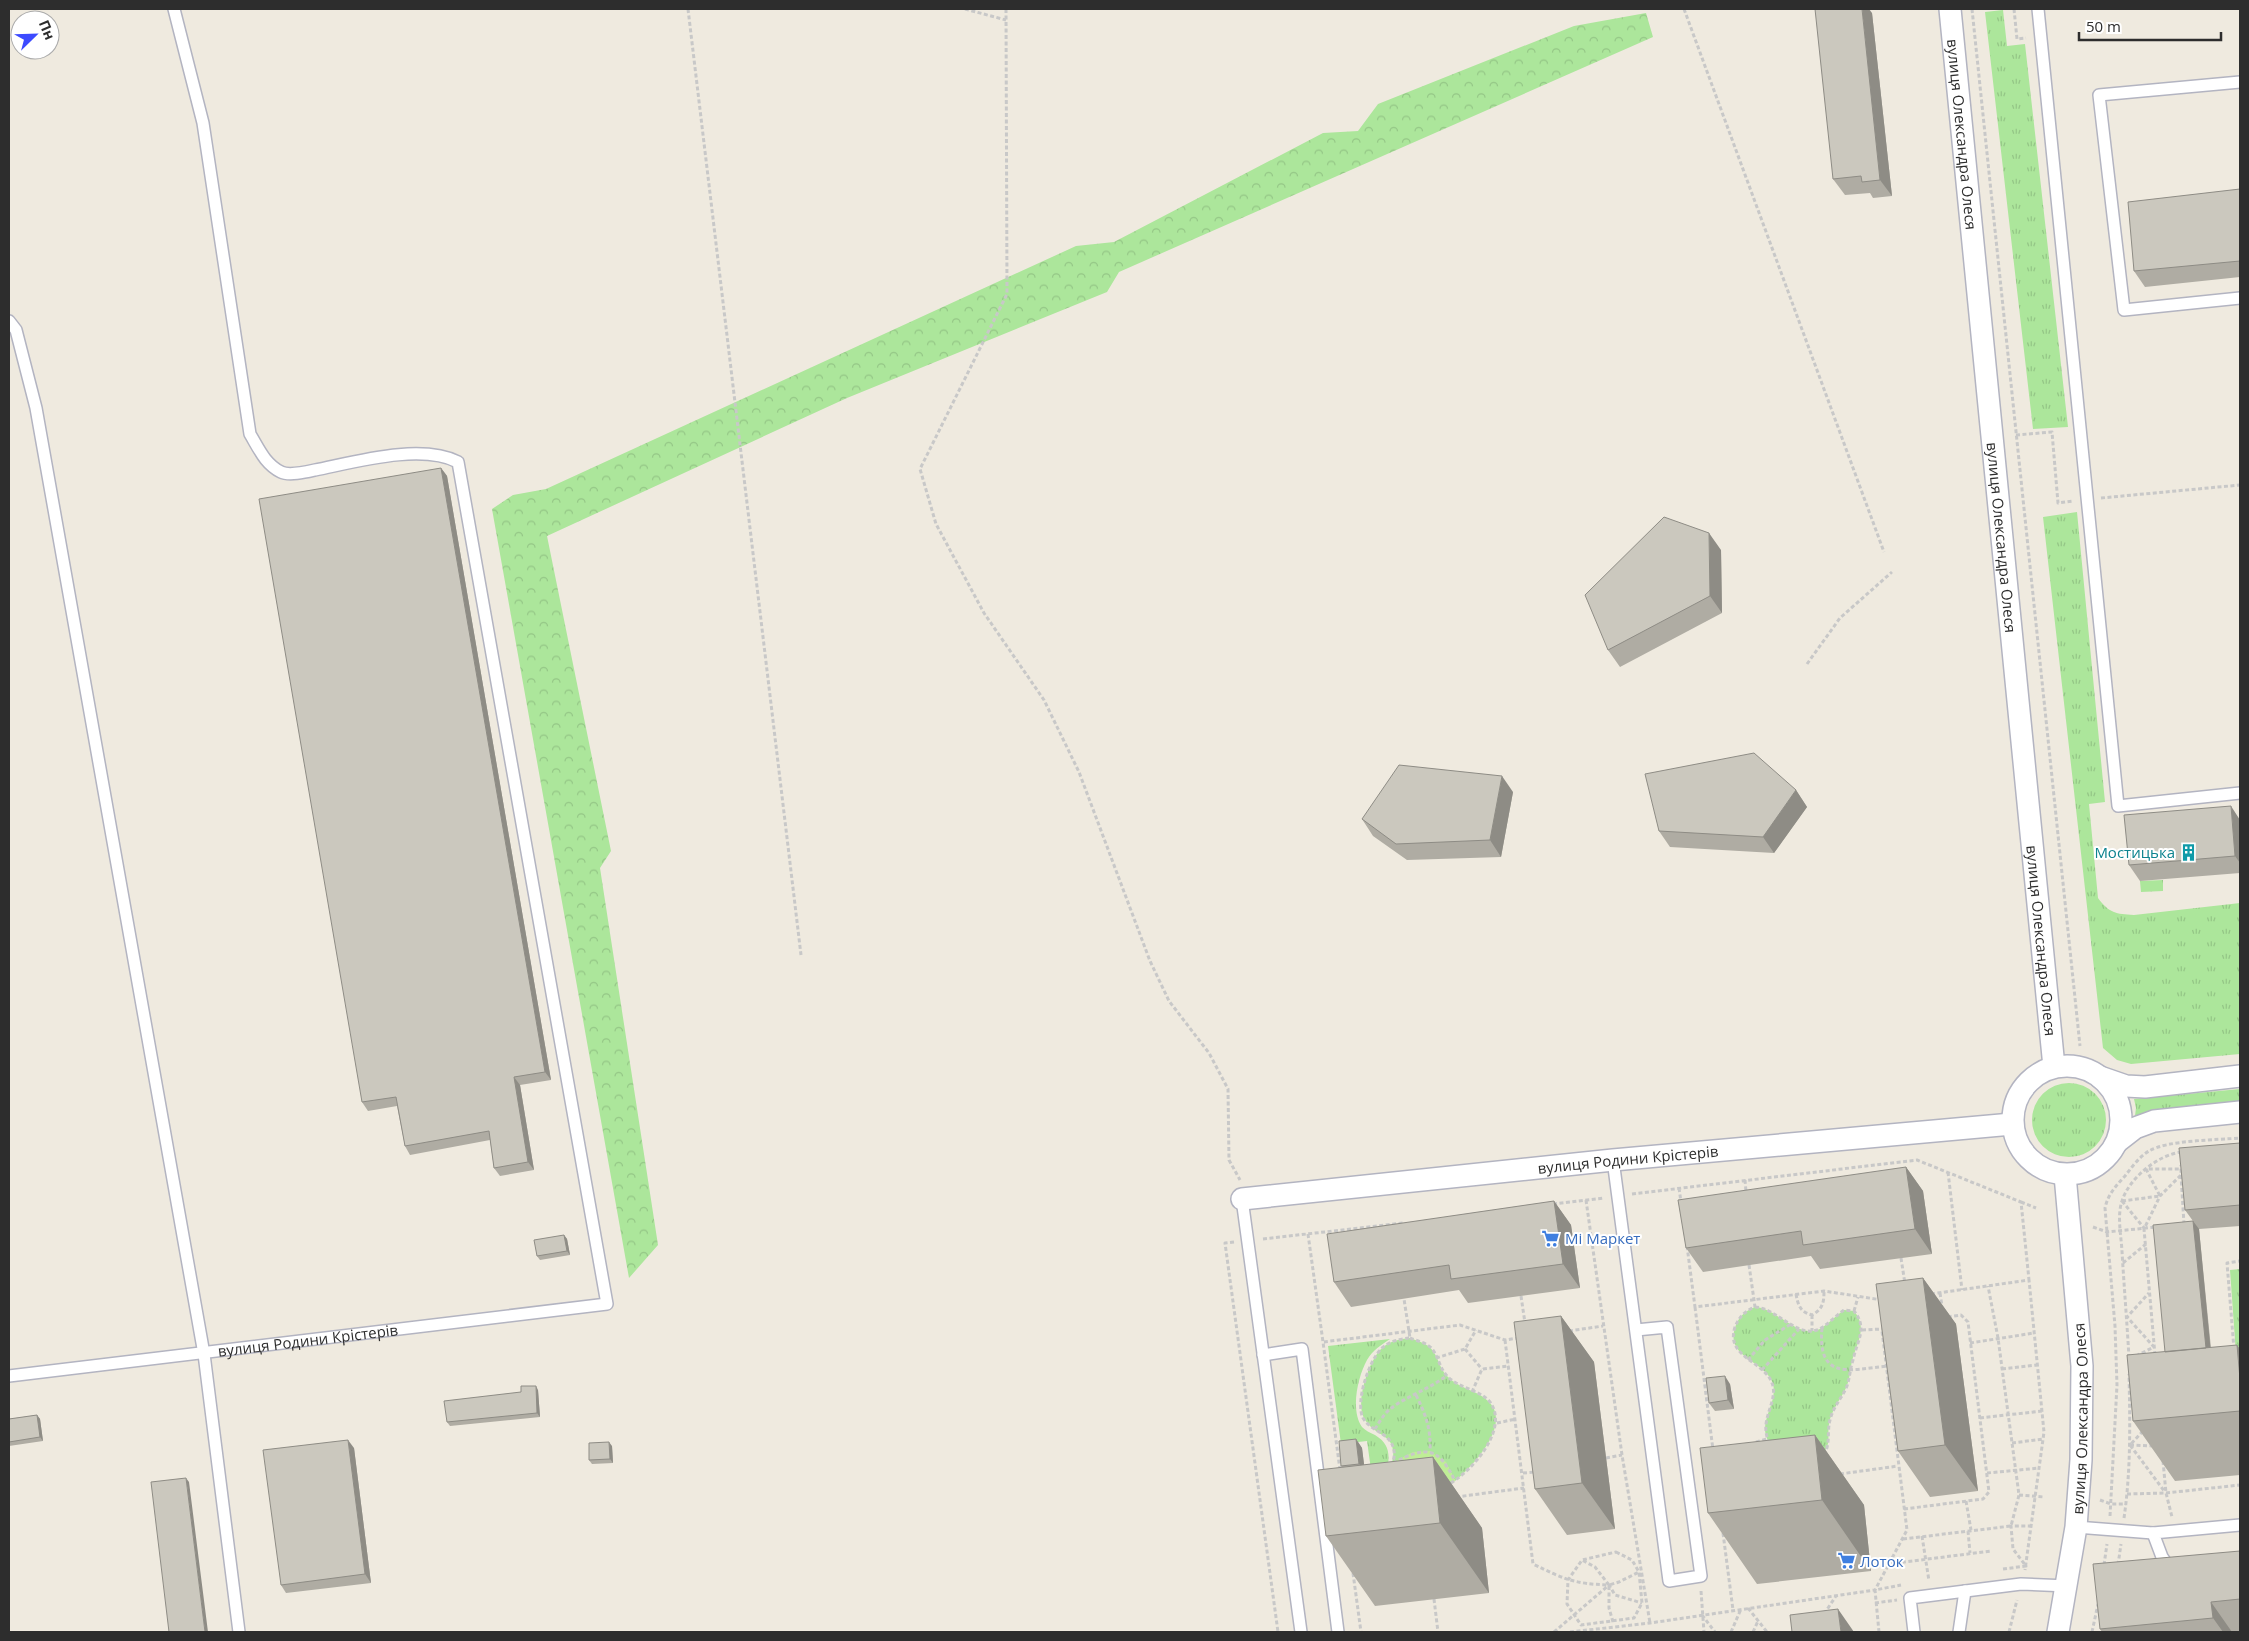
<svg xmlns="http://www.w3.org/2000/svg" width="2249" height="1641" viewBox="0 0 2249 1641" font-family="'Open Sans',sans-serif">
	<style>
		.grass { fill: url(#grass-tufts) }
		.forest { fill: url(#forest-crowns) }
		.pitch { fill: #bfee96 }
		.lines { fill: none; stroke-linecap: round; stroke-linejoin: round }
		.lane-casing { stroke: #b3b4c1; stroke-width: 14 }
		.street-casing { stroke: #b3b4c1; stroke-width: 24 }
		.path { stroke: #c8c8c8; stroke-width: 3; stroke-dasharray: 4 2.5; stroke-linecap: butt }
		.lane { stroke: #fff; stroke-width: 11 }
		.street { stroke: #fff; stroke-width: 21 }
		.wall { fill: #afaca3 }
		.shaded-wall { fill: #8e8c85 }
		.building { fill: #cbc8be; stroke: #8e8c85 }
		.labels { text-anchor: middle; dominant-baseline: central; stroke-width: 4; stroke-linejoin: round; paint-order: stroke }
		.street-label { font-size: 15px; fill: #2d2d2d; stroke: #fff }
		.culture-label { font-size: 15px; fill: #0d838f; stroke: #fff; text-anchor: end }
		.shop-label { font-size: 15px; fill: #366cbe; stroke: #fff; text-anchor: start }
	</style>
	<defs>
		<pattern id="grass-tufts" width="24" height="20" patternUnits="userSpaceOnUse" patternTransform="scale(1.25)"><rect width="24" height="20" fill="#ace69b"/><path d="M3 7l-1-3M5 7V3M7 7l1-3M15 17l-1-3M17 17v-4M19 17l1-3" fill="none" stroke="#94c686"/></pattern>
		<pattern id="forest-crowns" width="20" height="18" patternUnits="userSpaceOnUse" patternTransform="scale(1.25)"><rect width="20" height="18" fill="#ace69b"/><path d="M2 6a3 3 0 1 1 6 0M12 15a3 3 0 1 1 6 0" fill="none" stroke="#94c686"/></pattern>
	</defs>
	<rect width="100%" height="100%" fill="#efeadf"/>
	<path class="grass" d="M 2003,10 L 2007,46 L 2025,44 L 2068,427 L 2033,429 L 1985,12 Z
		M 2077,512 L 2105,802 L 2089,804 L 2098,898 C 2109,913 2116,914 2134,915 L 2240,903 L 2240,1054 L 2131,1064 L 2117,1060 L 2103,1048 L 2043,517 Z
		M 2163,880 L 2163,891 L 2141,892 L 2140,881 Z
		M2032 1120a37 37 0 1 1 74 0a37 37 0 1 1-74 0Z
		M 2240,1089 L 2240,1102 L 2135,1116 L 2136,1108 L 2134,1099 Z
		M 2240,1269 L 2240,1368 L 2237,1368 L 2230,1270 Z
		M 1755,1307 C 1778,1308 1800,1343 1823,1327 C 1830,1322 1837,1315 1844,1310 L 1854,1311 C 1868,1328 1857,1342 1852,1361 C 1850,1370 1850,1379 1846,1388 C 1841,1398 1834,1407 1830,1419 C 1825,1439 1835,1442 1817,1461 L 1773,1451 C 1770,1444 1765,1437 1765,1429 C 1765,1414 1777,1399 1773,1384 C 1766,1361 1725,1358 1735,1328 C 1738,1317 1745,1311 1755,1307 Z
		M 1410,1338 C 1417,1341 1428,1343 1433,1351 C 1439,1359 1440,1370 1448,1377 C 1460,1389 1477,1390 1488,1401 C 1513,1424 1473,1466 1455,1481 L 1446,1463 L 1392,1463 C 1399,1432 1375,1439 1364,1418 C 1355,1402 1369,1361 1381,1349 C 1389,1341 1400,1339 1410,1338 Z
		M 1390,1339 C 1381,1345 1373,1350 1367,1360 C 1358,1376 1350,1410 1362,1427 C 1365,1430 1370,1433 1375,1435 C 1390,1444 1390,1455 1387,1471 L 1372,1477 L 1367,1441 L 1341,1444 L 1328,1346 Z"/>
	<path class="forest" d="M 1646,13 L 1653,37 L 1119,272 L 1107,292 L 847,398 L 547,536 L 611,851 L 600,868 L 658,1245 L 629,1278 L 492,509 L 513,495 L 546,489 L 1076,246 L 1114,242 L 1323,133 L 1358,131 L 1378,104 L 1574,26 Z"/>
	<path class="pitch" d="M 1430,1451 L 1446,1462 L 1455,1481 L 1433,1492 L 1392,1463 L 1413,1452 Z"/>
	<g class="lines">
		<defs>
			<g id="lane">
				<path d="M 2038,9 L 2118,806 L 2240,793"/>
				<path d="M 2240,82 L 2099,95 L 2124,310 L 2240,298"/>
				<path d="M 9,321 L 16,330 L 36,408 L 204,1354 L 239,1632"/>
				<path d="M 1613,1160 L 1669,1581 L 1701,1576 L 1667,1327 L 1636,1330"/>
				<path d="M 1242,1199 L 1301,1632"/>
				<path d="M 1263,1355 L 1302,1349 L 1338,1632"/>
				<path id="s1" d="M 9,1376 L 607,1304 L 458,462 C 421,443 355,462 315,470 C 306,472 289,476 281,472 C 265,464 259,449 250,434 L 203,123 L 174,9"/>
				<path d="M 2076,1527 L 2153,1533"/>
				<path d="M 2171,1570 L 2162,1557 L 2153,1533 L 2240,1525"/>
				<path d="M 1914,1632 L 1910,1598 L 2021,1584 L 2068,1586"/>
				<path d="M 1959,1632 L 1965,1591"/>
			</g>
			<g id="street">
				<path id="s2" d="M 1950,9 L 2054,1067"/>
				<circle cx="2067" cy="1120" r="54"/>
				<path d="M 2100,1077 L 2126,1086 L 2145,1087 L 2240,1076"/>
				<path d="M 2117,1142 L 2135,1128 L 2154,1121 L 2240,1112"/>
				<path id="s3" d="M 1242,1199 L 1613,1160 L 2012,1124"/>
				<path id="s4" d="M 2058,1632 L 2076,1527 L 2081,1460 L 2082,1366 L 2065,1175"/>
			</g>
		</defs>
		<use href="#lane" class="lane-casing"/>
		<use href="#street" class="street-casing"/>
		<path class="path" d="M 688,9 L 801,955
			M 965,9 L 1006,20
			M 1006,9 L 1007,294 L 920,469 L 936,524 L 984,613 L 1044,700 L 1079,772 L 1150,961 L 1169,1001 L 1209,1053 L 1228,1089 L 1229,1160 L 1240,1180
			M 1684,9 L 1884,552
			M 1972,9 L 2080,1046
			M 2014,9 L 2017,39 L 2026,38
			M 2016,435 L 2052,432 L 2058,503 L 2073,501
			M 2101,498 L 2240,485
			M 1807,664 L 1840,618 L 1892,572
			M 1948,1172 L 1962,1290
			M 2181,1175 L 2184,1224
			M 1745,1180 L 1746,1192
			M 1679,1188 L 1681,1202
			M 1632,1194 L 1917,1160 L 2021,1202 L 2029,1280
			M 1586,1200 L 1622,1455 L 1650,1623
			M 2122,1201 L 2160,1196 L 2146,1169 L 2181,1169
			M 2122,1201 L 2144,1228
			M 2021,1202 L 2036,1208
			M 1553,1204 L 1604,1198
			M 2093,1227 L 2107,1232 L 2156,1227
			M 1308,1234 L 1323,1342
			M 1263,1239 L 1403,1223
			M 1234,1242 L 1225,1243 L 1278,1632
			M 1687,1246 L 1695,1307 L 1824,1291 L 1882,1300
			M 1901,1258 L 1905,1284
			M 2123,1263 L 2146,1244
			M 1749,1265 L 1755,1307
			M 1940,1293 L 1942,1306
			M 1796,1294 C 1798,1305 1800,1312 1812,1315 C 1823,1309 1824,1302 1824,1291
			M 1931,1294 L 2029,1280 L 2044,1432 L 2025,1570
			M 1521,1296 L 1525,1323
			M 1695,1307 L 1713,1450
			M 1755,1307 C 1778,1308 1800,1343 1823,1327 C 1830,1322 1837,1315 1844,1310 L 1854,1311 C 1868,1328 1857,1341 1853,1360 C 1850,1369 1850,1377 1847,1386 C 1842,1398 1833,1407 1830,1420 C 1826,1435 1833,1450 1817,1461 C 1795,1477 1768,1455 1766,1431 C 1764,1415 1778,1398 1772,1383 C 1764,1361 1725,1357 1735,1327 C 1739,1317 1745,1311 1755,1307 Z
			M 1854,1311 L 1858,1297
			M 1812,1315 L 1812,1331
			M 1822,1328 C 1817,1381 1850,1370 1887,1366
			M 1862,1330 L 1882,1329
			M 1569,1331 L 1603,1326
			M 1410,1338 C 1417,1341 1428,1343 1433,1350 C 1439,1359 1440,1369 1448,1377 C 1459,1388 1480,1390 1490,1402 C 1510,1429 1471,1473 1447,1485
			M 1505,1340 L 1533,1564 C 1564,1579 1574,1584 1609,1585 L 1595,1567 L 1582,1560
			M 1970,1343 L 2034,1333
			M 1465,1349 L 1482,1369
			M 2234,1349 L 2227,1263 L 2240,1261
			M 2155,1355 L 2144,1229 L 2160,1196 L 2181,1175 L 2181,1165
			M 2136,1356 L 2154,1347 L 2127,1317 L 2149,1293
			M 1436,1358 L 1465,1349 L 1476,1330
			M 2129,1358 C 2127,1322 2124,1286 2122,1251 C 2121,1235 2117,1215 2122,1201 C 2129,1178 2159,1154 2182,1152
			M 1748,1360 L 1765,1340 L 1791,1324
			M 2002,1369 L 2037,1365
			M 1762,1370 L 1799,1329
			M 1472,1392 L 1482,1369 L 1509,1366
			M 1416,1395 C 1426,1415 1431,1429 1430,1451
			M 1980,1418 L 2042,1411
			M 1497,1423 L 1516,1419
			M 1375,1429 C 1379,1423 1383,1415 1389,1410 C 1406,1396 1428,1390 1446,1376
			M 2143,1431 L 2130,1445 L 2165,1492
			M 1756,1442 L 1767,1439
			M 2012,1443 L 2043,1439
			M 2130,1445 L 2154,1446
			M 1606,1458 L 1622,1455
			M 2163,1461 L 2166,1493 L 2172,1517
			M 1393,1463 C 1426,1446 1438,1446 1455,1481
			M 1392,1466 C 1393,1461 1395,1456 1394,1451 C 1392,1433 1371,1432 1363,1418 C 1355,1402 1369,1361 1381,1349 C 1389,1341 1400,1339 1410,1338 L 1404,1299
			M 1340,1470 L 1323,1342 L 1460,1325 L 1505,1340 L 1518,1338
			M 1523,1473 L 1535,1472
			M 1987,1473 L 2040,1468
			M 1840,1474 L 1898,1466
			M 2127,1494 L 2166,1493 L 2240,1485
			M 2019,1495 L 2044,1497
			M 1456,1497 L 1524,1488
			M 2100,1500 L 2111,1504 L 2126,1504
			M 1966,1501 L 1971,1530
			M 1904,1509 L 1983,1499 L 1989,1492 L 1968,1322 L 1961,1315 L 1947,1317
			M 2110,1516 L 2117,1385 L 2115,1326 L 2105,1208 C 2108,1194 2116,1186 2125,1176 C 2132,1167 2139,1157 2149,1151 C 2167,1140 2218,1140 2240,1138
			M 2124,1518 C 2131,1470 2130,1422 2129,1374
			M 1968,1531 L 1970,1553
			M 1723,1533 L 1733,1610
			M 1922,1536 L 1929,1581
			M 1903,1539 L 2011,1526 L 2019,1495 L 1998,1338 L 1988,1286
			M 1616,1552 L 1632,1560 L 1639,1572 L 1642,1603 L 1634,1618 L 1581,1625 L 1567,1604 L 1568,1580 L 1582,1560 Z
			M 1889,1564 L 1991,1551
			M 2104,1565 L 2107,1544
			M 2118,1565 L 2121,1544
			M 2003,1569 L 2026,1566 L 2013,1549 L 2011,1526 L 2033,1526
			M 1353,1573 L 1361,1632
			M 1701,1591 L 1704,1632
			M 1434,1599 L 1438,1632
			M 1875,1603 L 1897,1600
			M 1748,1608 L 1767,1632
			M 1824,1614 L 1836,1596
			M 1702,1615 L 1715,1632
			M 1613,1622 L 1609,1608 L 1609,1585 L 1619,1582 L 1639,1572
			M 1554,1632 L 1609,1585 L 1615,1595 L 1642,1603
			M 1570,1632 L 1650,1623 L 1875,1590 L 1907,1530 L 1882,1331
			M 1731,1632 L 1741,1609
			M 1753,1632 L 1758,1621
			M 1879,1632 L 1875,1590 L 1901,1585
			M 2009,1632 L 2017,1600
			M 2092,1632 L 2098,1604"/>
		<use href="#lane" class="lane"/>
		<use href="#street" class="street"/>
	</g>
	<path class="wall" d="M 1872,13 L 1892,196 L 1873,198 L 1870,193 L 1845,195 L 1833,179 Z
		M 2240,189 L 2240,277 L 2145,287 L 2134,271 Z
		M 441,468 L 447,476 L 551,1080 L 520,1085 L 534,1170 L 500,1176 L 494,1168 L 490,1140 L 410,1155 L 405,1146 L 397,1106 L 368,1111 L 362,1102 Z
		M 1721,550 L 1722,613 L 1620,667 L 1608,650 Z
		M 1796,790 L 1807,807 L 1774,853 L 1670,847 L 1659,831 Z
		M 1513,792 L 1501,857 L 1407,860 L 1373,836 L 1362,819 Z
		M 2240,820 L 2240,873 L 2140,881 L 2129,865 Z
		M 2240,1143 L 2240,1226 L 2199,1229 L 2211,1348 L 2237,1345 L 2240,1349 L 2240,1475 L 2175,1481 L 2133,1421 L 2165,1352 L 2193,1221 L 2185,1210 Z
		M 1906,1167 L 1923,1191 L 1932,1254 L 1820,1269 L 1811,1256 L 1703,1272 L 1686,1248 Z
		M 1554,1201 L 1571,1225 L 1580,1288 L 1468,1303 L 1459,1290 L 1351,1307 L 1334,1282 Z
		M 564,1235 L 567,1239 L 570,1255 L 540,1260 L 537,1256 Z
		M 1923,1278 L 1956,1324 L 1978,1491 L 1930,1497 L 1898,1451 Z
		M 1561,1316 L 1594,1362 L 1615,1529 L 1567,1535 L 1535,1489 Z
		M 1730,1384 L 1734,1409 L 1715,1411 L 1709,1403 Z
		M 538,1390 L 540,1417 L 450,1426 L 447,1422 Z
		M 37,1415 L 40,1419 L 43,1441 L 9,1446 L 9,1419 Z
		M 1815,1435 L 1864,1505 L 1871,1571 L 1757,1584 L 1708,1513 Z
		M 1356,1439 L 1362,1448 L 1364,1465 L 1433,1457 L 1482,1528 L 1489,1593 L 1375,1606 L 1326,1536 L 1343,1468 L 1341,1466 Z
		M 612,1446 L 613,1463 L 592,1464 L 589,1460 Z
		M 354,1448 L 371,1583 L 286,1593 L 281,1585 Z
		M 2240,1551 L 2240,1632 L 2102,1632 L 2100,1629 Z"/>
	<path class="shaded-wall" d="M 1862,9 L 1869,9 L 1872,13 L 1892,196 L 1880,180 Z
		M 441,468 L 447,476 L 551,1080 L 545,1072 Z
		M 1709,533 L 1721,550 L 1722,613 L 1710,596 Z
		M 1502,776 L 1513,792 L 1501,857 L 1490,840 Z
		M 1796,790 L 1807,807 L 1774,853 L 1763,837 Z
		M 2231,806 L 2240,820 L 2240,863 L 2235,856 Z
		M 514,1077 L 520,1085 L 534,1170 L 528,1162 Z
		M 1906,1167 L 1923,1191 L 1932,1254 L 1915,1229 Z
		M 1554,1201 L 1571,1225 L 1580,1288 L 1563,1264 Z
		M 2193,1221 L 2199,1229 L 2212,1364 L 2206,1356 Z
		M 564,1235 L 567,1239 L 570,1255 L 567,1251 Z
		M 1923,1278 L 1956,1324 L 1978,1491 L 1945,1445 Z
		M 1561,1316 L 1594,1362 L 1615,1529 L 1582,1483 Z
		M 2237,1345 L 2240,1349 L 2240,1379 Z
		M 1725,1376 L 1730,1384 L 1734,1409 L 1728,1400 Z
		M 536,1386 L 538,1390 L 540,1417 L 537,1413 Z
		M 37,1415 L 40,1419 L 43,1441 L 40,1437 Z
		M 1815,1435 L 1864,1505 L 1871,1571 L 1822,1500 Z
		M 1356,1439 L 1362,1448 L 1365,1472 L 1359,1464 Z
		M 348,1440 L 354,1448 L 371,1583 L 365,1574 Z
		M 609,1442 L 612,1446 L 613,1463 L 610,1459 Z
		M 1433,1457 L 1482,1528 L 1489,1593 L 1440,1523 Z
		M 186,1478 L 189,1482 L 208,1632 L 205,1632 Z
		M 2211,1602 L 2232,1632 L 2223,1632 L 2213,1618 Z
		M 1838,1609 L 1854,1632 L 1841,1632 Z"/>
	<path class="building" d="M 1815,9 L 1862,9 L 1880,180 L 1862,182 L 1861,176 L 1833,179 Z
		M 2240,189 L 2240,261 L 2134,271 L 2128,202 Z
		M 441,468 L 545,1072 L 514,1077 L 528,1162 L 494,1168 L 489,1131 L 405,1146 L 396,1097 L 362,1102 L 259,499 Z
		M 1664,517 L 1709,533 L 1710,596 L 1608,650 L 1585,595 Z
		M 1754,753 L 1796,790 L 1763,837 L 1659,831 L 1645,774 Z
		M 1399,765 L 1502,776 L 1490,840 L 1396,844 L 1362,819 Z
		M 2231,806 L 2235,856 L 2129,865 L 2124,815 Z
		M 2240,1143 L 2240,1205 L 2185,1210 L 2179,1148 Z
		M 1906,1167 L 1915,1229 L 1803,1245 L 1801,1231 L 1686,1248 L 1678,1200 Z
		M 1554,1201 L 1563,1264 L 1451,1279 L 1449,1265 L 1334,1282 L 1327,1234 Z
		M 2193,1221 L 2206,1348 L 2165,1352 L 2153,1225 Z
		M 564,1235 L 567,1251 L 537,1256 L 534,1240 Z
		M 1923,1278 L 1945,1445 L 1898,1451 L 1876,1284 Z
		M 1561,1316 L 1582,1483 L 1535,1489 L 1514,1322 Z
		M 2237,1345 L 2240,1379 L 2240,1411 L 2133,1421 L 2127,1355 Z
		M 1725,1376 L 1728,1400 L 1709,1403 L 1706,1378 Z
		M 521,1386 L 536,1386 L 537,1413 L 447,1422 L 444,1401 L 521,1392 Z
		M 37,1415 L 40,1437 L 9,1442 L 9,1419 Z
		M 1815,1435 L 1822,1500 L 1708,1513 L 1700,1448 Z
		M 1356,1439 L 1359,1464 L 1341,1466 L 1339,1441 Z
		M 348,1440 L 365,1574 L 281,1585 L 263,1450 Z
		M 609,1442 L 610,1459 L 589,1460 L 589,1443 Z
		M 1433,1457 L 1440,1523 L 1326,1536 L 1318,1470 Z
		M 186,1478 L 205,1632 L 169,1632 L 151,1482 Z
		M 2240,1551 L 2240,1599 L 2211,1602 L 2213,1618 L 2100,1629 L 2093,1564 Z
		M 1838,1609 L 1841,1632 L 1792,1632 L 1790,1615 Z"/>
	<defs>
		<symbol id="building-bare" viewBox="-9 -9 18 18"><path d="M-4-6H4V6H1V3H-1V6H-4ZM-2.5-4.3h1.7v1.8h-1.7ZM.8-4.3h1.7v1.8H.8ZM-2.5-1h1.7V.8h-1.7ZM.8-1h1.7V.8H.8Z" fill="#0f9aa8" stroke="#fff" stroke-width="2.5" paint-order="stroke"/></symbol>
		<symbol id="supermarket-bare" viewBox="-9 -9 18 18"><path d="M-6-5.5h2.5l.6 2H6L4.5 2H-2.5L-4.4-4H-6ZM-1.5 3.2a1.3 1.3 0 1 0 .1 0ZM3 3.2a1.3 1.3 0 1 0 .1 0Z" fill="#3f7fe0" stroke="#fff" stroke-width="2.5" paint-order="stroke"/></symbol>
	</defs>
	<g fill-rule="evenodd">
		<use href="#building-bare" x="2176" y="840" width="25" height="25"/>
		<use href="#supermarket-bare" x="1538" y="1226" width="25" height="25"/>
		<use href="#supermarket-bare" x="1834" y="1548" width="25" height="25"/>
	</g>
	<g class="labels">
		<g class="street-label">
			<text stroke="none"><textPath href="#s2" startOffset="126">вулиця Олександра Олеся</textPath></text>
			<text stroke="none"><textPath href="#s2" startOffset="531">вулиця Олександра Олеся</textPath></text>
			<text stroke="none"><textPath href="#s2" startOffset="936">вулиця Олександра Олеся</textPath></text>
			<text stroke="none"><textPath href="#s3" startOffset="388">вулиця Родини Крістерів</textPath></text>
			<text stroke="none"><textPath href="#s1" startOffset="301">вулиця Родини Крістерів</textPath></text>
			<text stroke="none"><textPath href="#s4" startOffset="215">вулиця Олександра Олеся</textPath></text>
		</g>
		<g class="culture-label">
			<text x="2175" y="852">Мостицька</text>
		</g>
		<g class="shop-label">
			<text x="1565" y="1238">Мі Маркет</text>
			<text x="1860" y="1561">Лоток</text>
		</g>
	</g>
	<rect width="2249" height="1641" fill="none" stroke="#2d2d2d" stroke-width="20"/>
	<g transform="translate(35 35) rotate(67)"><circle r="24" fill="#ffffff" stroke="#ababab"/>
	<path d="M0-4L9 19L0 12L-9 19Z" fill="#3c4aff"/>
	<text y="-8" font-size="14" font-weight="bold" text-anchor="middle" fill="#2d2d2d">Пн</text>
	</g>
	<path d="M2079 32v8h142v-8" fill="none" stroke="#2d2d2d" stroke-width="2.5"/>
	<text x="2086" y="32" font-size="15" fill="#2d2d2d" stroke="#ffffff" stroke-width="4" paint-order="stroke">50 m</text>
</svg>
